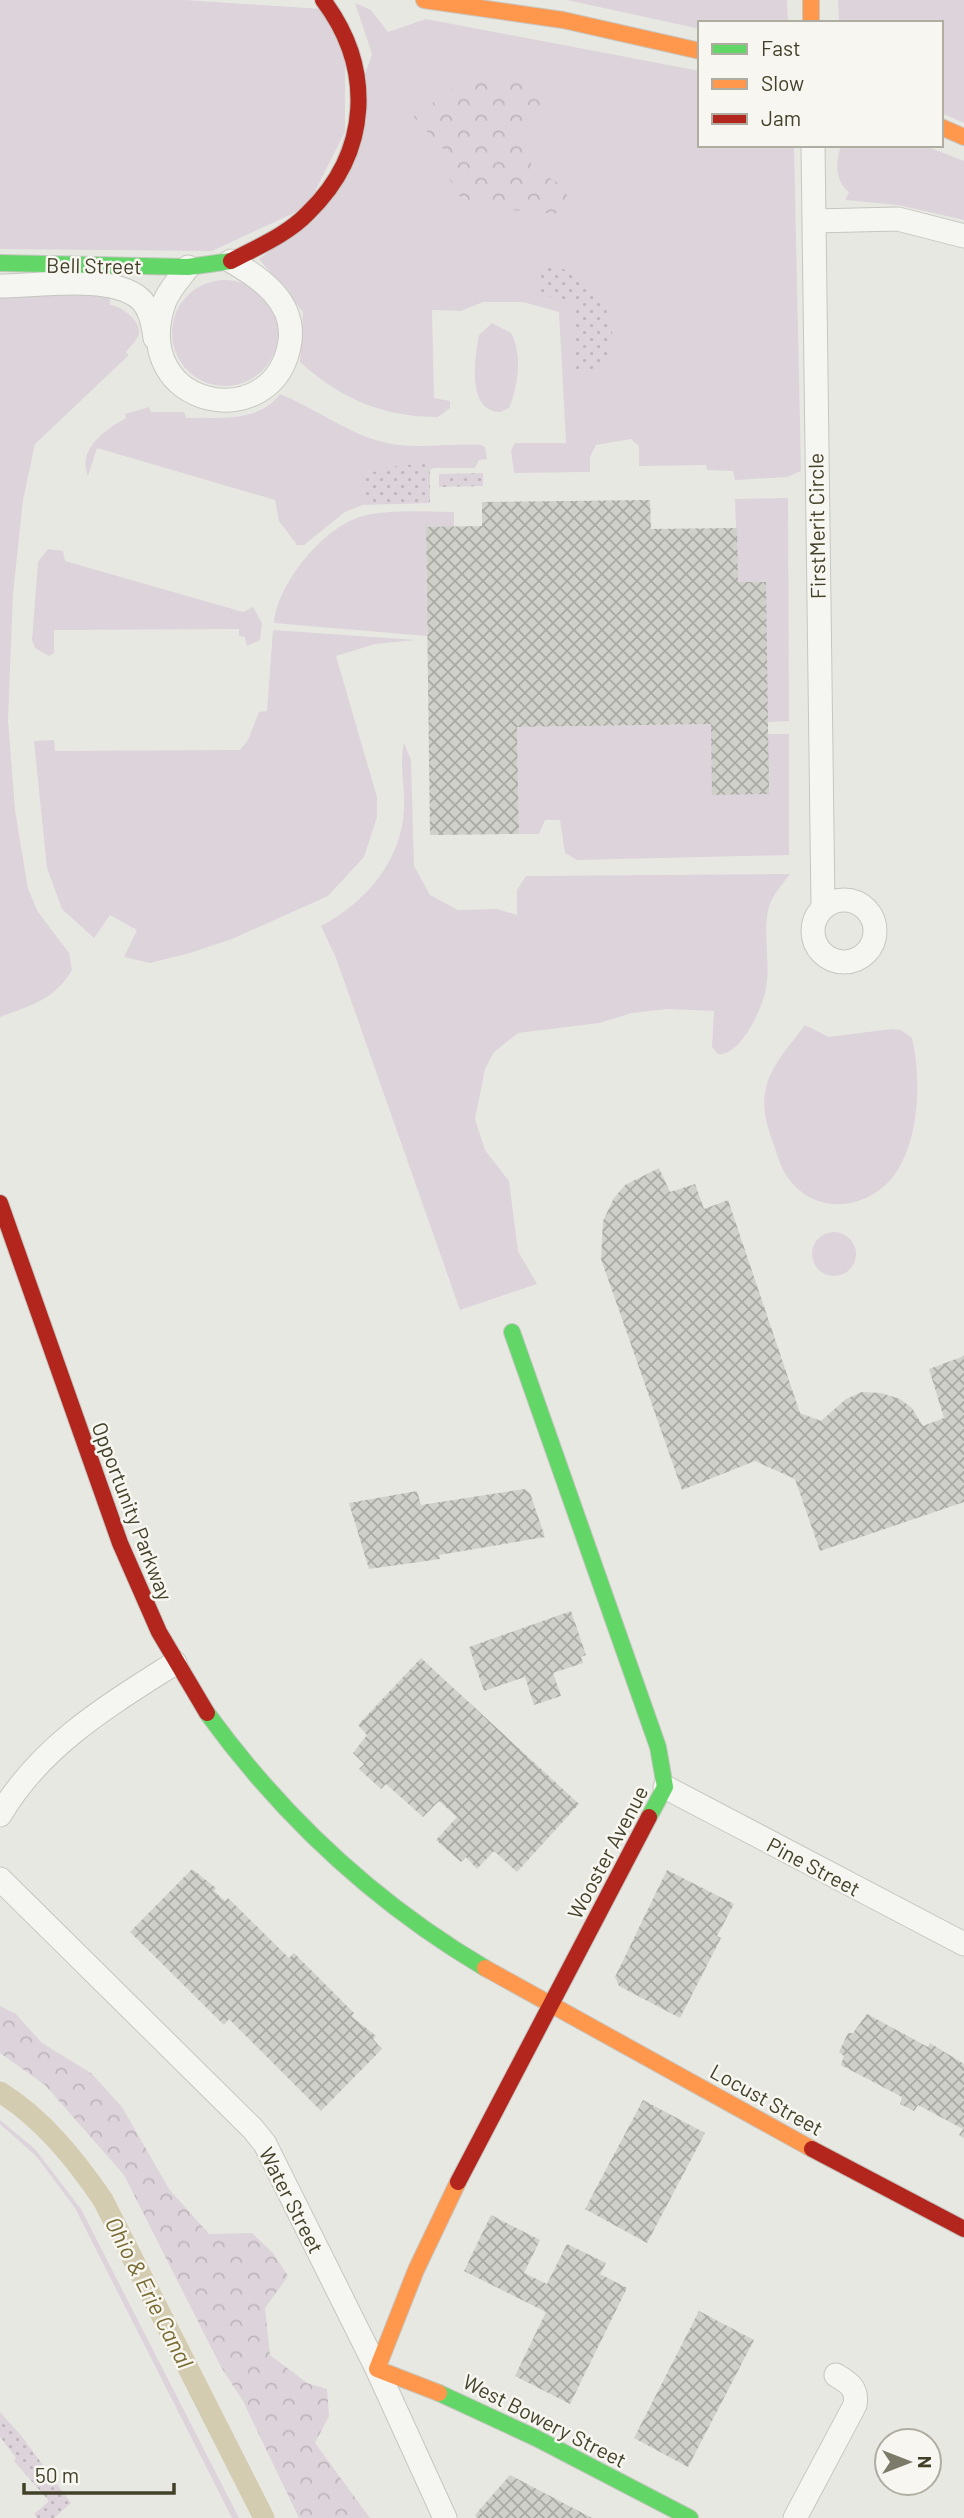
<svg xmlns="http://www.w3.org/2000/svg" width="964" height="2518" viewBox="0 0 964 2518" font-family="Barlow,sans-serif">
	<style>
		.green { fill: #ddd3db }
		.forest { fill: url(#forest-crowns) }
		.garden { fill: url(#garden-dots) }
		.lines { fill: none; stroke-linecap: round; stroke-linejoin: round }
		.canal { stroke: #d4ccb0; stroke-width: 21 }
		.building { fill: url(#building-cross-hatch) }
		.street-casing { stroke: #c6c6c1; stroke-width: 25 }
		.fast-casing { stroke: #c6c6c1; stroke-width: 18 }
		.slow-casing { stroke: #c6c6c1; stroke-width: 18 }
		.jam-casing { stroke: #c6c6c1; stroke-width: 18 }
		.street { stroke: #f5f5f2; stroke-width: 23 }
		.fast { stroke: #63d668; stroke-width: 16 }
		.slow { stroke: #ff974d; stroke-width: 16 }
		.jam { stroke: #b3261e; stroke-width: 16 }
		.labels { text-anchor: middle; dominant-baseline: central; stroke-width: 5; stroke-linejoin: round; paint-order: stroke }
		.street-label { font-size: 21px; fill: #424028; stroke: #f7f6f1 }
		.water-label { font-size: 23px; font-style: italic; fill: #786b31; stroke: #f7f6f1 }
	</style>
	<defs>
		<pattern id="forest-crowns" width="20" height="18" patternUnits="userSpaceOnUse" patternTransform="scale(1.75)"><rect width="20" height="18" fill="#ddd3db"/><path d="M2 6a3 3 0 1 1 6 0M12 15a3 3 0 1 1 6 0" fill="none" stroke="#bfb6bc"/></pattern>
		<pattern id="garden-dots" width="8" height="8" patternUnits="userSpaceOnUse" patternTransform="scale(1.75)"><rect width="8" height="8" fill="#ddd3db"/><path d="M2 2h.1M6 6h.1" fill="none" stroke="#bfb6bc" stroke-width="1.8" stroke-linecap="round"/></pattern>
		<pattern id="building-cross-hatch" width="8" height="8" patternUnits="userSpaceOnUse" patternTransform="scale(1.75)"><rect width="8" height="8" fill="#d0d0cb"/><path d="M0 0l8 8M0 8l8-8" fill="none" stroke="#aaaaa5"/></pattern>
	</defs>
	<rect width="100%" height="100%" fill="#e8e8e3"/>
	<path class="green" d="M 0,0 L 185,0 L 322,9 L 345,57 L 345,132 L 307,207 L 212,251 L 0,249 Z
		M 567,0 L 787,0 L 788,23 L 700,23 L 700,29 Z
		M 838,0 L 964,0 L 964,123 L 941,113 L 941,23 L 839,23 Z
		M 355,3 L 371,10 L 388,32 L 426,19 L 700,71 L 700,145 L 794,145 L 801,471 L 787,477 L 735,480 L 733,471 L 707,470 L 706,465 L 639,466 L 639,446 L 631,439 L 596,445 L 590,457 L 590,472 L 514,473 L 511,450 L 515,443 L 566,443 L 559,312 L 523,302 L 483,302 L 461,311 L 432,310 L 434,398 L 450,401 L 450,408 L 438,417 C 383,417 341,399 300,362 L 303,312 L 259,259 L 317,217 L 372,54 Z
		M 841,145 L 923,145 L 964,161 L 964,220 L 898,205 L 845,200 L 849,192 C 834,181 836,161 841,145 Z
		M172 333a53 53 0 1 1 106 0a53 53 0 1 1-106 0Z
		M 0,292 L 109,293 L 110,305 C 121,306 140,320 139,332 C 139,338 130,347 126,352 L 129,355 L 35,444 L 23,500 L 13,594 L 8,720 L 15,810 L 28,889 L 38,912 L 69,953 L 72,970 C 54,1000 32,1005 0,1017 Z
		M 492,323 L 511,333 C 523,355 518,386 509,408 L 500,412 C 466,412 475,356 479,335 Z
		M 280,394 C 320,410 355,440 399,445 C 426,448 454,443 481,445 L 485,447 L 487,459 L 479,460 L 475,468 L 434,468 L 434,463 L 366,474 L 366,501 L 363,505 L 345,512 L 304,545 L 297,545 L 279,521 L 275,500 L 97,448 L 88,476 C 77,449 105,430 126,418 L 125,414 L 149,407 L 151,412 L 184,412 L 186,418 C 220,417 258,423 280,394 Z
		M 788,498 L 789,721 L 768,722 L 738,582 L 735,499 Z
		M 454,512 L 454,527 L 426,527 L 427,636 L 274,623 C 277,584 324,526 363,516 C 392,509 424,512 454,512 Z
		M 48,549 L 63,551 L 65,561 L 243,612 L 253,607 L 262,623 L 260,640 L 247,646 L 245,637 L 239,636 L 239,629 L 54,630 L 54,653 L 49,656 L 35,648 L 32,640 L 38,562 Z
		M 273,630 L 416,640 L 375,644 L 336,656 L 377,797 L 377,817 L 364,857 L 328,896 L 232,939 L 190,953 L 150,963 L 124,957 L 137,930 L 110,915 L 94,938 L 62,909 L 47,868 L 34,741 L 54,740 L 55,751 L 240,750 L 248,740 L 259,712 L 267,711 Z
		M 711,724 L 768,734 L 789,734 L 789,855 L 577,860 L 565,853 L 560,820 L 545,820 L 539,834 L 519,834 L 517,727 Z
		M 404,743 L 411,760 L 414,866 L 430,895 L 458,910 L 497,909 L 517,915 L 517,890 L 526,876 L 790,874 C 783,884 772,895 769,907 C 762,933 771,962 766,989 C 762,1009 740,1057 718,1054 L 712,1047 L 714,1011 L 668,1009 L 632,1013 L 599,1023 L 518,1033 L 494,1052 L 485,1069 L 475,1119 L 485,1150 L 509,1181 L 518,1251 L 537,1284 L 460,1310 L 336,958 L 321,926 C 365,903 402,861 404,808 C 405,785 399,765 404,743 Z
		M 805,1025 L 829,1037 L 891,1029 L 901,1030 L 912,1038 C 921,1077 920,1131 899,1168 C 877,1206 823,1219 792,1183 C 782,1172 778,1158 774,1145 C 767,1126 761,1108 766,1088 C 771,1065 791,1044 805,1025 Z
		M812 1254a22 22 0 1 1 44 0a22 22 0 1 1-44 0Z
		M 0,2120 L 35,2149 L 81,2209 L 239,2518 L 232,2518 L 75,2208 L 36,2156 L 0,2124 Z"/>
	<path class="forest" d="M 475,79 L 531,79 L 544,85 L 541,106 L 520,125 C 520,161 534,170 564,186 L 569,202 L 555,214 L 466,206 L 450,180 L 444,150 L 414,117 L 414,112 L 422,111 L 454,87 Z
		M 0,2006 L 16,2014 L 42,2043 L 91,2073 L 122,2107 L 169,2189 L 209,2234 L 252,2233 L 273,2253 L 288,2276 L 265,2308 L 270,2355 L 307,2383 L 327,2389 L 329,2416 L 315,2443 L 370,2518 L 299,2518 L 243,2401 L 221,2367 L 124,2175 L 45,2085 L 0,2053 Z"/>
	<path class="garden" d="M 543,268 C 554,268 565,268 575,273 C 610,294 635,359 581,373 L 573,369 L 576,303 L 540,294 L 535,274 Z
		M 434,463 L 434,468 L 430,470 L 430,503 L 363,505 L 366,501 L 366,474 L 396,466 Z
		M 483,473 L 483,486 L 439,487 L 439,474 Z
		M 0,2412 L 20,2434 L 71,2503 L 54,2518 L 37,2518 L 34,2514 L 49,2501 L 14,2461 L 16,2458 L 0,2437 Z"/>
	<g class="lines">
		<path class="canal" d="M 0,2092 C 43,2119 75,2159 103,2200 L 264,2518"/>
	</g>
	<path class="building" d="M 650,500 L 651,529 L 737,528 L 738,582 L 766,582 L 769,794 L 712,795 L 711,724 L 517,727 L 519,834 L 430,835 L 426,527 L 482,526 L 482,502 Z
		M 659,1168 L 670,1192 L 695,1184 L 704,1209 L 728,1200 L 800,1413 L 821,1421 L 846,1399 L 862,1392 L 881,1393 L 900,1399 L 912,1408 L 923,1426 L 944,1418 L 929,1369 L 964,1356 L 964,1502 L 820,1551 L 795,1479 L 755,1461 L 682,1490 L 601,1259 L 603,1221 L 614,1198 L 625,1185 Z
		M 524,1489 L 530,1493 L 545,1537 L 439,1555 L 440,1559 L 369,1569 L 349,1503 L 417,1491 L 421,1505 Z
		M 571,1611 L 586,1655 L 581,1657 L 583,1663 L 553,1673 L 561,1696 L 534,1705 L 525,1677 L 484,1691 L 469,1647 Z
		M 421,1658 L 579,1804 L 517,1872 L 494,1851 L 477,1869 L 466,1857 L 461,1862 L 436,1840 L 457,1817 L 439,1801 L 423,1817 L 386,1784 L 381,1789 L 359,1769 L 364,1764 L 353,1753 L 367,1735 L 358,1725 Z
		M 192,1869 L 216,1888 L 214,1891 L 225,1901 L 228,1898 L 289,1958 L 294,1953 L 354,2013 L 351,2016 L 376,2036 L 373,2039 L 382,2049 L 321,2111 L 229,2019 L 224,2025 L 130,1932 Z
		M 667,1870 L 734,1904 L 717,1936 L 721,1938 L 680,2018 L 619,1986 L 615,1977 Z
		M 867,2014 L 928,2047 L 930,2043 L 964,2064 L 964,2138 L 959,2135 L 963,2129 L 918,2105 L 914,2111 L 900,2104 L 902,2097 L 841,2065 L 844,2056 L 839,2052 L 848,2033 L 853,2033 Z
		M 643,2100 L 705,2133 L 647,2243 L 585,2209 Z
		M 491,2215 L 540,2240 L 524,2273 L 547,2284 L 567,2244 L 606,2263 L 600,2274 L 627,2288 L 570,2404 L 515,2376 L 546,2312 L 464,2271 Z
		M 699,2311 L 754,2340 L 688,2467 L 634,2438 Z
		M 510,2475 L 592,2518 L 477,2518 L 475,2515 Z"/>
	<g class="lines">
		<defs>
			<path id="street" d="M 813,145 L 823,907
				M 814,221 L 898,219 L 964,236
				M 188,267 C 180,278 168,291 164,303 C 128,409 276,438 290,341 C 295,302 261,278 231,261
				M 0,286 C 37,286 110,274 139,298 C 151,308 153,325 155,338
				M813 931a31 31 0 1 1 62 0a31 31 0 1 1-62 0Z
				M 665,1787 L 964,1944
				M 0,1815 C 41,1745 109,1705 175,1663
				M 0,1879 L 253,2129 L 265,2144 L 377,2369 L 445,2518
				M 795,2518 L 855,2405 C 858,2388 849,2383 836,2375"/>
			<path id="fast" d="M 0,263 L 188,267 L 231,261
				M 512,1332 L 658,1747 L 665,1787 L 649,1817
				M 207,1713 C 282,1816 375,1903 485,1968
				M 439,2393 L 536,2438 L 690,2518"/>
			<path id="slow" d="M 424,0 L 563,20 L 700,51
				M 811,0 L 811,23
				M 941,127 L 964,137
				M 485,1968 L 812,2149
				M 439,2393 L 377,2369 L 416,2270 L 458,2182"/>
			<path id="jam" d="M 231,261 C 257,247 287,235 308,213 C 371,152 374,68 323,0
				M 0,1203 L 120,1543 L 159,1632 L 207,1713
				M 812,2149 L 964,2229
				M 458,2182 L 649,1817"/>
		</defs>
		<use href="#street" class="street-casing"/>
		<use href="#fast" class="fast-casing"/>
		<use href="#slow" class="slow-casing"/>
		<use href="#jam" class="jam-casing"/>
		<use href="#street" class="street"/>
		<use href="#fast" class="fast"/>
		<use href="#slow" class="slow"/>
		<use href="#jam" class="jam"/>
	</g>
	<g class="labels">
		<g class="street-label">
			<text transform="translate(94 265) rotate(1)">Bell Street</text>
			<text transform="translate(816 526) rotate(-91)">FirstMerit Circle</text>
			<text transform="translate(133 1511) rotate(69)">Opportunity Parkway</text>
			<text transform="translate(607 1852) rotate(-62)">Wooster Avenue</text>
			<text transform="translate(814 1866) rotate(28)">Pine Street</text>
			<text transform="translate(767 2099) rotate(29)">Locust Street</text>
			<text transform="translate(292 2200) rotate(63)">Water Street</text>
			<text transform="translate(545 2420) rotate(27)">West Bowery Street</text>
		</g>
		<g class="water-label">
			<text transform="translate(150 2292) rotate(63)">Ohio &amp; Erie Canal</text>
		</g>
	</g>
	<rect x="698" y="21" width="245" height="126" fill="#f7f6f1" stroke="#afada1" stroke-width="2"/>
	<rect x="712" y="44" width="35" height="10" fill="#63d668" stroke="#afada1" stroke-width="2"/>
	<text x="761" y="56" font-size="21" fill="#424028">Fast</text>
	<rect x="712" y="79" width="35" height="10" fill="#ff974d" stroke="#afada1" stroke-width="2"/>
	<text x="761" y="91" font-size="21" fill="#424028">Slow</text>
	<rect x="712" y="114" width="35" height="10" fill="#b3261e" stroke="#afada1" stroke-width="2"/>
	<text x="761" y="126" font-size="21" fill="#424028">Jam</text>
	<g transform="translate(908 2462) rotate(90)"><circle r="33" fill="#f7f6f1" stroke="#afada1" stroke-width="2"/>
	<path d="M0-5L12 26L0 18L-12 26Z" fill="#7c7b69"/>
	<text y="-10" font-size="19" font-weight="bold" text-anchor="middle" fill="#424028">N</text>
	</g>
	<path d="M24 2483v10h150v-10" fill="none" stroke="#424028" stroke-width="3.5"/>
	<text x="35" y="2483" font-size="21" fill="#424028" stroke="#f7f6f1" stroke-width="5" paint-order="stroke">50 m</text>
</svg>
